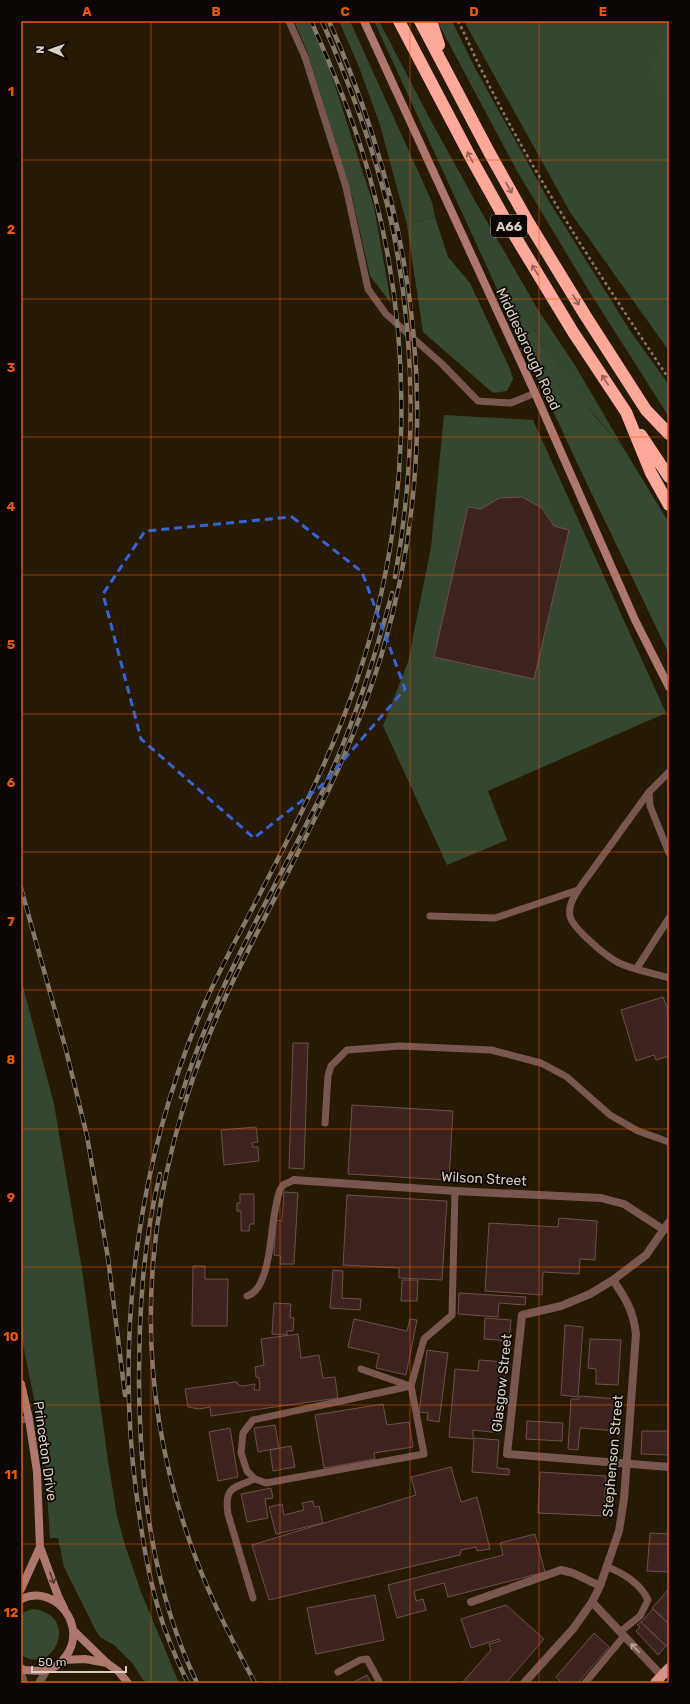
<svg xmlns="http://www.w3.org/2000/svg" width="690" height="1704" viewBox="0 0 690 1704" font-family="Rubik,sans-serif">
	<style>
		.green { fill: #354631 }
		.forest { fill: #374932 }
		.building { fill: #3e2421; stroke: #6d504d }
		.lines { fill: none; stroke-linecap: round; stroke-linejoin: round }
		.path { stroke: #857b6a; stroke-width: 2.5; stroke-dasharray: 3 3; stroke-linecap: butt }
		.lane { stroke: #795751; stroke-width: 7 }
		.street { stroke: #795751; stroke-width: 8 }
		.secondary { stroke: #af786f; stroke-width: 8 }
		.primary { stroke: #d89186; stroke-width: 10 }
		.highway { stroke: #fea89a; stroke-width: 12 }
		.rail-casing { stroke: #847a69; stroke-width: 4.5 }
		.rail { stroke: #0b0601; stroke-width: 3; stroke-dasharray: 9; stroke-linecap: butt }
		.oneway { stroke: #915f55 }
		.oneway2 { stroke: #553932 }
		.oneway3 { stroke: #b7a69b }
		.marked { fill: none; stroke: #3962d5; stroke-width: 3; stroke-dasharray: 8 5; stroke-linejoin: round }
		.grid { fill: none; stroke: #e8590c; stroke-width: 1; stroke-opacity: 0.55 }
		.labels { text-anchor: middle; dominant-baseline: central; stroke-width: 3.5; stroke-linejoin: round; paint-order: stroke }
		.shield { fill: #0b0601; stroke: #9a9389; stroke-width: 1 }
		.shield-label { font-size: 13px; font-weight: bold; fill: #d8d0c3 }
		.street-label { font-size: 14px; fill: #d8d0c3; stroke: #0b0601 }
		.neatline { fill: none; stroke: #e8590c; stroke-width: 1.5 }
		.grid-label { font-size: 13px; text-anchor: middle; font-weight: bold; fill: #e8590c }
	</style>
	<rect width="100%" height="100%" fill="#261a04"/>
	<path class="green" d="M 339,21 L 350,21 L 432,202 L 435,217 L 407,225 L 380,125 L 359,67 Z
		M 374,21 L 379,21 L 431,121 L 478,206 L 537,308 L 576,367 L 624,449 C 593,414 555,371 534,329 L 520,339 Z
		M 437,21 L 452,21 L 475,68 L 549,201 L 629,329 L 669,385 L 669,417 L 589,291 L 517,171 Z
		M 464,21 L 669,21 L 669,351 L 570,212 Z
		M 444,415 L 533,420 L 666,713 L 488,791 L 507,840 L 447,865 L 383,726 L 408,662 L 431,547 Z
		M 21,979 L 54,1104 L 82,1269 L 108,1461 L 117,1516 L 125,1545 L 141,1592 L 179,1683 L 145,1683 L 133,1664 L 114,1645 L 100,1637 L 95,1629 L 64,1567 L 58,1538 L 50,1538 L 44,1449 L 21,1334 Z"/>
	<path class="forest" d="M 294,21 L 308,21 L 329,67 L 374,207 L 391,303 L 370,276 L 352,196 L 307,51 Z
		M 669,37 L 669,103 C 663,94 654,83 653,71 C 653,61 663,44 669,37 Z
		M 435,217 L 448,257 L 470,283 L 510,369 L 513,379 L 507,391 L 493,393 L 423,332 L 407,225 Z
		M 534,329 L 543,346 L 596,418 L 624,449 L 669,523 L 669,654 L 577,463 L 520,339 Z
		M 33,1609 C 81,1615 54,1677 21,1655 L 21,1613 Z"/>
	<path class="building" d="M 522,497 L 542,508 L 554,526 L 569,530 L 534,679 L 434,657 L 468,507 L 481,509 L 499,498 Z
		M 663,997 L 669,1012 L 669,1056 L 656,1060 L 654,1055 L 636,1061 L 621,1010 Z
		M 293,1043 L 308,1043 L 304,1169 L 289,1168 Z
		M 352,1105 L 453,1111 L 449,1180 L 348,1174 Z
		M 256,1127 L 258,1142 L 252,1143 L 253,1147 L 258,1147 L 259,1161 L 224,1165 L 221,1130 Z
		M 284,1192 L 298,1193 L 294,1264 L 280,1264 L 281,1256 L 274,1255 L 276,1220 L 282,1221 Z
		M 240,1194 L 254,1194 L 254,1224 L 250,1224 L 249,1231 L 241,1231 L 241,1211 L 237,1211 L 237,1203 L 240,1203 Z
		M 347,1195 L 447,1201 L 442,1280 L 399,1278 L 399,1268 L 343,1265 Z
		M 559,1218 L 597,1221 L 595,1260 L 580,1259 L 579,1274 L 543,1272 L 542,1295 L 485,1291 L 489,1223 L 558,1227 Z
		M 193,1266 L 205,1266 L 205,1279 L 228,1279 L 227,1326 L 192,1326 Z
		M 333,1270 L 343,1271 L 342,1298 L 361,1299 L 360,1310 L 330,1308 Z
		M 402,1280 L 418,1280 L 417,1301 L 401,1301 Z
		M 459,1293 L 526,1297 L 525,1305 L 499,1303 L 498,1317 L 458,1314 Z
		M 274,1303 L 291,1304 L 290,1317 L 294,1318 L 293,1331 L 287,1331 L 287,1335 L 272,1334 Z
		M 485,1318 L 511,1320 L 509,1341 L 484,1339 Z
		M 354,1319 L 407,1331 L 410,1319 L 417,1320 L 406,1375 L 376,1368 L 379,1354 L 348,1347 Z
		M 565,1325 L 583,1327 L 578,1397 L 561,1395 Z
		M 298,1334 L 301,1358 L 319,1355 L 323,1378 L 335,1377 L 338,1398 L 211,1416 L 210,1407 L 199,1409 L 188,1407 L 185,1389 L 235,1382 L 237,1382 L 238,1385 L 243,1386 L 255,1384 L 254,1390 L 260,1390 L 259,1378 L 256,1377 L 255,1367 L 264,1365 L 261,1339 Z
		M 590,1339 L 621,1340 L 618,1385 L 596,1384 L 596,1369 L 588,1368 Z
		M 427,1350 L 448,1353 L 439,1422 L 427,1420 L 428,1413 L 419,1412 Z
		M 479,1360 L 506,1362 L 500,1433 L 473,1430 L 473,1439 L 449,1437 L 455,1369 L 478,1371 Z
		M 580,1396 L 619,1399 L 617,1431 L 580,1428 L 578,1450 L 568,1449 L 571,1399 L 579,1399 Z
		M 383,1404 L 387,1425 L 409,1422 L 413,1447 L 374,1453 L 375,1459 L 324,1468 L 315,1415 Z
		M 527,1421 L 563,1423 L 562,1441 L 526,1439 Z
		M 275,1425 L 279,1448 L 258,1452 L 254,1428 Z
		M 230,1428 L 238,1477 L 218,1481 L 209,1432 Z
		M 642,1431 L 669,1431 L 669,1455 L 641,1454 Z
		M 474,1438 L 499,1440 L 497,1468 L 509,1469 L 509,1475 L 472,1472 Z
		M 291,1446 L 295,1467 L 273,1471 L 270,1450 Z
		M 451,1467 L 461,1502 L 477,1497 L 490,1549 L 477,1551 L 476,1547 L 461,1550 L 460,1555 L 269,1600 L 252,1545 L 416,1495 L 411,1477 Z
		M 540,1472 L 606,1476 L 604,1516 L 538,1513 Z
		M 271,1488 L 273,1498 L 265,1499 L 268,1518 L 247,1522 L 241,1494 Z
		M 313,1501 L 314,1507 L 319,1506 L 323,1523 L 276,1534 L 269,1507 L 282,1504 L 284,1515 L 304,1510 L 302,1503 Z
		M 650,1533 L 669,1534 L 669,1572 L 647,1571 Z
		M 535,1534 L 545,1572 L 448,1597 L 444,1583 L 414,1591 L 416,1601 L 423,1599 L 426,1610 L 397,1618 L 388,1585 L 503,1555 L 500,1543 Z
		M 669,1589 L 669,1624 L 652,1608 Z
		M 375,1595 L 384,1640 L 316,1654 L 307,1608 Z
		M 506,1605 L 544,1639 L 506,1683 L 462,1683 L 491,1650 L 489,1644 L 500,1641 L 499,1639 L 471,1648 L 461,1619 Z
		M 653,1609 L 669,1624 L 669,1644 L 666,1646 L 641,1622 Z
		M 641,1622 L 666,1646 L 658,1655 L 636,1631 L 640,1627 L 637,1625 Z
		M 594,1633 L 609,1647 L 578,1683 L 562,1683 L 556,1677 Z
		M 367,1675 L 371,1683 L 352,1683 Z"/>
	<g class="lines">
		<path class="path" d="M 458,21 C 467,38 474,56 483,73 C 536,180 603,280 669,379"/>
		<path class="lane" d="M 289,21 L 305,57 L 346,187 L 368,289 L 386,314 L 442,364 L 478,401 L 511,403 L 535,393
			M 669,772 L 649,792 L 578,890 C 573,899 568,906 570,916 C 572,928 607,957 619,963 C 634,970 653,973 669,978
			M 649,792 L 650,806 L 669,853
			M 430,916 L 495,918 L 578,890
			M 637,968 L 669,918
			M 325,1123 L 328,1076 L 331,1066 L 347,1050 L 400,1046 L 491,1050 L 541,1063 L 567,1077 L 610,1115 L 638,1131 L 669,1142
			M 247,1296 C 253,1294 257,1290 260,1284 C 273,1259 270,1218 280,1190 L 283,1185 L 294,1180
			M 361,1369 L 410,1386
			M 411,1386 L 253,1420 L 243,1433 L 241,1453 L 247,1471 L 255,1479 L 266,1483 L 424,1454 L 411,1386 L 424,1339 L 452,1315 L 455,1191
			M 21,1420 L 29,1419
			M 607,1567 C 622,1572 641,1584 648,1600 L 640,1616 L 620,1632
			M 253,1598 L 228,1514 C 224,1487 233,1488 255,1479
			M 338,1672 L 360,1660 L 367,1659 L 380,1683
			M 585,1683 L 624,1636"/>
		<path class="street" d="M 294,1180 L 455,1191 L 601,1198 L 624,1204 L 664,1230
			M 669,1222 L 646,1255 L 613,1280 L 590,1294 L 561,1306 L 522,1315 L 507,1454 L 669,1467
			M 471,1602 L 561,1570 L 573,1573 L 600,1586
			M 592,1602 L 662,1676
			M 21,1673 L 24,1683
			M 39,1683 L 46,1671
			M 524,1683 L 573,1629 L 592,1602 L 600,1586 L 619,1531 L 624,1499 L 636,1334 C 633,1310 626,1299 613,1280"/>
		<path class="secondary" d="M 364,21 L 535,393 L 635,620 L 669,687
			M 21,1384 L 29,1419 L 37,1472 L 40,1547 L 58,1596 L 64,1608
			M 21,1589 L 40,1547
			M 21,1599 C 56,1583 88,1627 66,1656 C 61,1663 54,1669 46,1670 C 39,1672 31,1670 24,1670 L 21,1668
			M 74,1631 L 108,1664 L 118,1671 L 128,1683
			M 63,1660 L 85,1659 L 107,1663"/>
		<path class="primary" d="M 655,1683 L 669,1668"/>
		<path class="highway" d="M 399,21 L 471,158 L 510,228 L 573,332 L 626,412 L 651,473 L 669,505
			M 420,21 L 489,152 L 527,220 L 585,315 L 646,410 L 669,434
			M 431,21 L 439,45
			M 641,435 L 669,477"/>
		<defs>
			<path id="rail" d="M 322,21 C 349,82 373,146 389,212 C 416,332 417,456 395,577
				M 21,888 L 66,1050 L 87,1136 L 108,1258 L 125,1395
				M 181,1097 C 212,993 269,900 317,803 C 350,736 373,665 392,593
				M 160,1174 C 143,1242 139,1312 139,1382 C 140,1485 152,1589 197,1683
				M 188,1683 C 179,1665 171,1646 164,1627 C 149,1583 142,1537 136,1491 C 115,1327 139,1156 204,1005 C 218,973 235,942 251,911 C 291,834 332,757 359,674 C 410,520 415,349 374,193 C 359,133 336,77 311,21
				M 255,1683 C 233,1642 211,1600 195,1556 C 121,1359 144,1167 234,979 C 286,872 348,768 382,653 C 446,436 420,226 329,21"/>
		</defs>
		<use href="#rail" class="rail-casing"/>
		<use href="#rail" class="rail"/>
	</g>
	<defs><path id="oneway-shaft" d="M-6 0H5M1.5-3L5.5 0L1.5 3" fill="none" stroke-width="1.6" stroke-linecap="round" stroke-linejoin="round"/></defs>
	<g class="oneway">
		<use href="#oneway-shaft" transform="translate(470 157) rotate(-118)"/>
		<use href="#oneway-shaft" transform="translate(509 188) rotate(61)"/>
		<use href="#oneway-shaft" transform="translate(535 270) rotate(-121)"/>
		<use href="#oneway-shaft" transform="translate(576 300) rotate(59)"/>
		<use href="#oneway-shaft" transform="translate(605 380) rotate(-123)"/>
	</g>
	<use class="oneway2" href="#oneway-shaft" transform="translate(52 1578) rotate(70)"/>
	<use class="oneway3" href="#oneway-shaft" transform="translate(635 1648) rotate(-134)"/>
	<path class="marked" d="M 292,517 L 362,572 L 405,689 L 321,786 L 254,838 L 141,739 L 103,594 L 145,531 Z"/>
	<path class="grid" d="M 151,21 L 151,1683M 280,21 L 280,1683M 410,21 L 410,1683M 539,21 L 539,1683M 21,160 L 669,160M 21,299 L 669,299M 21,437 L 669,437M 21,575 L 669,575M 21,714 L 669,714M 21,852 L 669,852M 21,990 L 669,990M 21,1129 L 669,1129M 21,1267 L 669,1267M 21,1405 L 669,1405M 21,1544 L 669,1544"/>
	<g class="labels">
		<rect class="shield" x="491" y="215" width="36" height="22" rx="3"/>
		<g class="shield-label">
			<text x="509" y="226">A66</text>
		</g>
		<g class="street-label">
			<text transform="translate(528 349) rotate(65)">Middlesbrough Road</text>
			<text transform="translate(484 1179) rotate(3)">Wilson Street</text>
			<text transform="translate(502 1383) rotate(-84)">Glasgow Street</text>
			<text transform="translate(45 1451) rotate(82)">Princeton Drive</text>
			<text transform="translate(613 1456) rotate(-85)">Stephenson Street</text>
		</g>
	</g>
	<rect width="690" height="1704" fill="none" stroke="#0b0601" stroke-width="44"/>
	<g transform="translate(50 50) rotate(272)" stroke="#0b0601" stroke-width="3" paint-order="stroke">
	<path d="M0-3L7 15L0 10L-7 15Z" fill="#d8d0c3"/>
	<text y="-6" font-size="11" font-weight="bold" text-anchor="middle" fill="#d8d0c3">N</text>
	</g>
	<path d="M32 1666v6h94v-6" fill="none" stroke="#d8d0c3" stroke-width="2"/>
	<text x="38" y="1666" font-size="12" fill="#d8d0c3" stroke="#0b0601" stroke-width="3" paint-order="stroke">50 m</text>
	<rect x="22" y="22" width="646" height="1660" class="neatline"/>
	<g class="grid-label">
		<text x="87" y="16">A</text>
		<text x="216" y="16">B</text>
		<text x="345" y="16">C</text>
		<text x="474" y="16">D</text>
		<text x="603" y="16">E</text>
		<text x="11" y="96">1</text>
		<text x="11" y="234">2</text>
		<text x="11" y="372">3</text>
		<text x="11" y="511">4</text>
		<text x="11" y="649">5</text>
		<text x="11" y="787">6</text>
		<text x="11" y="926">7</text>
		<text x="11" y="1064">8</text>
		<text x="11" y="1202">9</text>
		<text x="11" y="1341">10</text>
		<text x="11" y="1479">11</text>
		<text x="11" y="1617">12</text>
	</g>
</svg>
